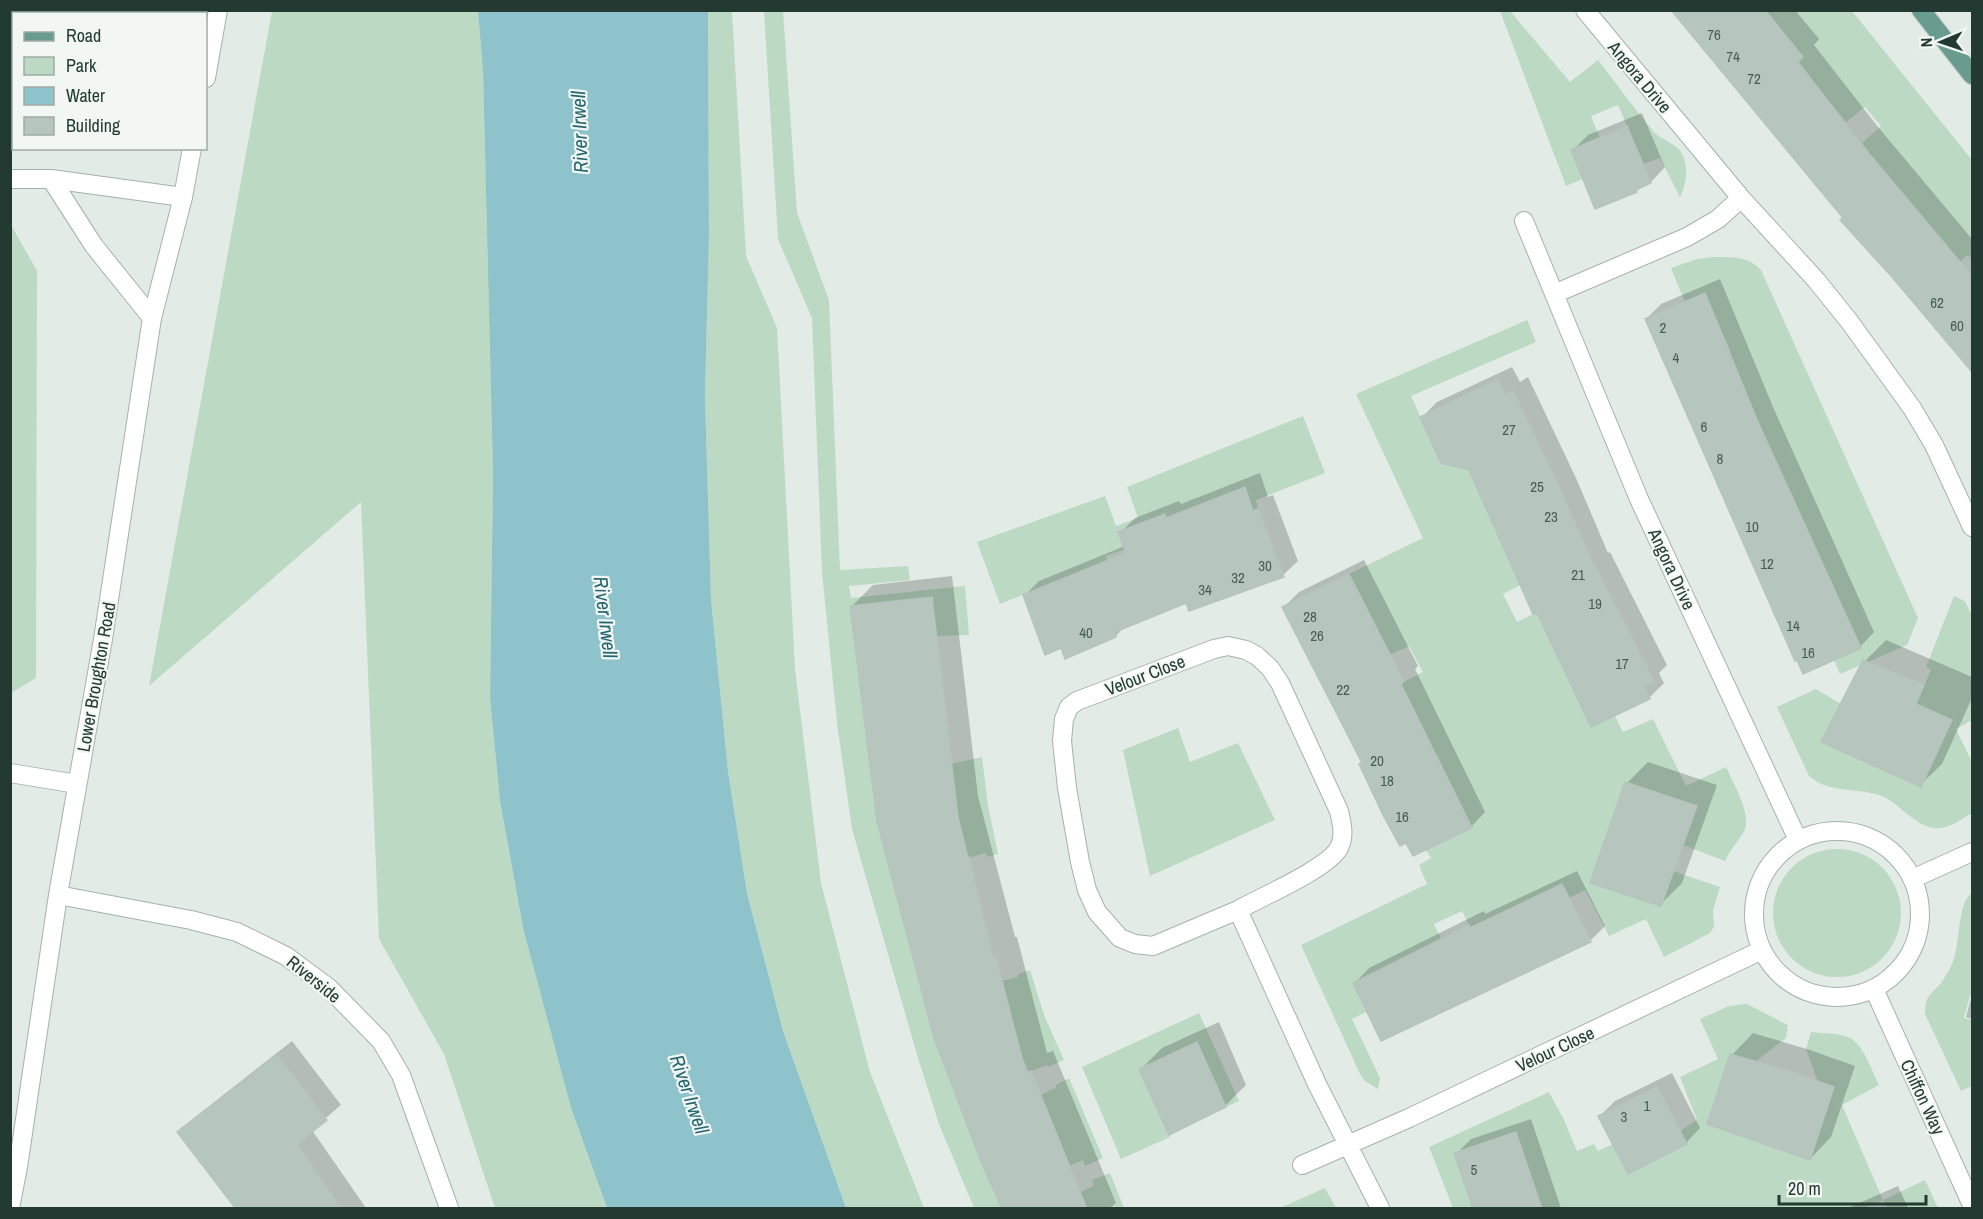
<svg xmlns="http://www.w3.org/2000/svg" width="1983" height="1219" viewBox="0 0 1983 1219" font-family="'Archivo Narrow',sans-serif">
	<style>
		.green { fill: #bcdac3 }
		.water { fill: #8ec3cb }
		.shadow { fill: #0003 }
		.building { fill: #b7c5bf; stroke: #b5c4bd; stroke-width: 1.5 }
		.lines { fill: none; stroke-linecap: round; stroke-linejoin: round }
		.lane-casing { stroke: #a5b2ad; stroke-width: 20 }
		.street-casing { stroke: #a5b2ad; stroke-width: 20 }
		.primary-casing { stroke: #c1c8c6; stroke-width: 20 }
		.lane { stroke: #fff; stroke-width: 18 }
		.street { stroke: #fff; stroke-width: 18 }
		.primary { stroke: #6a9c8e; stroke-width: 18 }
		.labels { text-anchor: middle; dominant-baseline: central; stroke-width: 4.5; stroke-linejoin: round; paint-order: stroke }
		.number-label { font-size: 15px; fill: #485d56 }
		.street-label { font-size: 18px; fill: #233a33; stroke: #f2f7f4 }
		.water-label { font-size: 20px; font-style: italic; fill: #236670; stroke: #f2f7f4 }
	</style>
	<rect width="100%" height="100%" fill="#e2ebe6"/>
	<path class="green" d="M 272,11 L 478,11 L 483,71 L 493,474 L 490,699 L 500,801 L 523,928 L 571,1108 L 607,1208 L 495,1208 L 444,1054 L 379,939 L 361,502 L 149,686 Z
		M 708,11 L 732,11 L 746,256 L 777,328 L 795,669 L 821,883 L 870,1072 L 924,1208 L 846,1208 L 783,1031 L 747,893 L 728,771 L 711,599 L 705,397 L 709,236 Z
		M 764,11 L 783,11 L 797,213 L 829,300 L 840,570 L 908,566 L 910,580 L 849,586 L 851,598 L 965,586 L 969,635 L 936,636 L 931,597 L 851,606 L 951,764 L 982,757 L 988,806 L 998,854 L 988,857 L 985,853 L 968,858 L 881,835 L 935,1041 L 1012,1021 L 1002,981 L 1018,977 L 1018,974 L 1030,970 L 1044,1015 L 1064,1060 L 1048,1067 L 1047,1065 L 1029,1072 L 1011,1032 L 942,1060 L 980,1159 L 1002,1208 L 974,1208 L 939,1124 L 918,1058 L 852,829 L 837,723 L 822,572 L 812,318 L 778,239 Z
		M 1500,11 L 1510,11 L 1570,82 L 1598,60 C 1617,84 1635,110 1655,133 C 1662,140 1675,143 1681,152 C 1689,166 1687,183 1680,197 L 1660,158 L 1643,164 L 1618,105 L 1591,116 L 1600,138 L 1571,150 L 1583,179 L 1566,186 Z
		M 1765,11 L 1852,11 L 1972,160 L 1972,260 L 1968,255 L 1946,273 L 1938,236 L 1890,178 L 1855,165 L 1869,152 L 1862,143 L 1881,126 L 1865,107 L 1846,122 L 1821,91 L 1798,110 L 1774,82 L 1803,57 Z
		M 10,223 L 37,271 L 36,678 L 11,693 Z
		M 1714,257 C 1733,257 1748,256 1761,270 L 1918,618 L 1907,645 L 1840,674 L 1834,660 L 1860,648 L 1835,590 L 1810,601 L 1820,559 L 1790,490 L 1770,499 L 1773,456 L 1743,387 L 1711,359 L 1730,350 L 1705,293 L 1685,302 L 1671,268 L 1697,259 Z
		M 1527,320 L 1536,342 L 1411,396 L 1433,445 L 1465,461 L 1548,571 L 1503,594 L 1517,622 L 1537,612 L 1591,726 L 1615,716 L 1623,732 L 1653,719 L 1686,786 L 1726,767 C 1733,783 1754,817 1743,833 C 1737,843 1730,850 1725,861 L 1683,845 L 1697,806 L 1673,871 L 1720,887 L 1713,910 L 1714,927 L 1710,933 L 1664,957 L 1646,919 L 1609,936 L 1585,890 L 1569,898 L 1562,884 L 1483,954 L 1462,911 L 1434,924 L 1441,938 L 1353,983 L 1366,1012 L 1352,1019 L 1380,1078 L 1378,1089 L 1365,1081 L 1360,1074 L 1301,945 L 1427,884 L 1419,865 L 1431,858 L 1426,850 L 1471,828 L 1418,718 L 1396,686 L 1423,672 L 1409,646 L 1389,655 L 1349,574 L 1423,538 L 1356,394 Z
		M 1303,416 L 1325,473 L 1256,500 L 1258,509 L 1253,511 L 1245,487 L 1141,543 L 1106,556 L 1107,561 L 1000,604 L 977,542 L 1105,496 L 1116,526 L 1138,518 L 1127,487 Z
		M 1954,596 L 1965,601 L 1972,616 L 1972,720 L 1956,729 L 1972,762 L 1972,813 C 1961,819 1948,830 1934,828 C 1914,826 1899,802 1879,795 C 1855,787 1829,794 1809,776 L 1777,707 L 1816,689 L 1841,704 L 1921,787 L 1952,720 L 1916,704 L 1931,670 L 1926,667 Z
		M 1178,728 L 1190,762 L 1238,743 L 1275,820 L 1150,876 L 1123,750 Z
		M1773 913a64 64 0 1 1 128 0a64 64 0 1 1-128 0Z
		M 1972,893 L 1972,989 L 1964,1018 L 1972,1020 L 1972,1086 L 1961,1091 L 1925,1014 C 1925,995 1930,996 1941,983 C 1946,976 1952,966 1954,958 C 1960,941 1958,901 1972,893 Z
		M 1747,1004 L 1788,1025 L 1786,1038 L 1756,1061 L 1730,1054 L 1707,1124 L 1810,1160 L 1834,1088 L 1818,1082 L 1806,1049 L 1811,1032 C 1823,1034 1843,1032 1853,1040 C 1865,1049 1872,1071 1879,1085 L 1842,1105 L 1883,1200 L 1925,1180 L 1938,1208 L 1887,1208 L 1883,1200 L 1864,1208 L 1534,1208 L 1541,1206 L 1516,1133 L 1454,1153 L 1473,1208 L 1453,1208 L 1429,1147 L 1549,1092 L 1564,1120 L 1577,1151 L 1594,1144 L 1598,1151 L 1613,1144 L 1680,1131 L 1697,1120 L 1680,1077 L 1718,1059 L 1700,1019 L 1729,1006 Z
		M 1199,1013 L 1239,1101 L 1226,1107 L 1197,1043 L 1139,1069 L 1170,1137 L 1121,1159 L 1082,1067 Z
		M 1069,1078 L 1103,1158 L 1085,1166 L 1083,1160 L 1069,1166 L 1040,1095 L 1056,1088 L 1056,1085 Z
		M 1110,1173 L 1124,1208 L 1087,1208 L 1080,1192 L 1094,1186 L 1092,1180 Z
		M 1325,1188 L 1336,1208 L 1280,1208 Z"/>
	<path class="water" d="M 478,11 L 708,11 L 709,236 L 705,397 L 711,599 L 728,771 L 747,893 L 783,1031 L 846,1208 L 607,1208 L 571,1108 L 523,928 L 500,801 L 490,699 L 493,474 L 483,71 Z"/>
	<path class="shadow" d="M 1683,10 L 1795,10 L 1819,39 L 1814,45 L 1878,127 L 1972,239 L 1972,369 L 1842,220 L 1845,218 Z
		M 1642,113 L 1665,167 L 1651,182 L 1641,186 L 1636,191 L 1573,150 L 1588,135 Z
		M 1720,279 L 1773,407 L 1874,632 L 1860,647 L 1646,319 L 1661,304 Z
		M 1512,367 L 1520,382 L 1528,377 L 1576,478 L 1608,553 L 1610,552 L 1667,665 L 1659,673 L 1664,683 L 1649,698 L 1537,611 L 1470,469 L 1422,417 L 1437,402 Z
		M 1260,473 L 1268,497 L 1273,495 L 1298,561 L 1283,575 L 1187,602 L 1125,626 L 1116,636 L 1062,646 L 1025,595 L 1039,581 L 1125,546 L 1120,533 L 1135,518 L 1179,501 L 1181,504 Z
		M 1364,560 L 1418,666 L 1415,669 L 1485,812 L 1471,827 L 1361,764 L 1363,762 L 1284,607 L 1299,592 Z
		M 952,576 L 978,796 L 1015,937 L 1017,937 L 1047,1053 L 1053,1051 L 1116,1203 L 1110,1208 L 1003,1208 L 852,606 L 873,585 Z
		M 1886,640 L 1972,677 L 1972,698 L 1942,764 L 1920,785 L 1865,661 Z
		M 1648,762 L 1717,785 L 1682,883 L 1661,904 L 1627,783 Z
		M 1577,871 L 1605,926 L 1590,941 L 1355,983 L 1369,968 L 1484,911 L 1485,914 Z
		M 1972,995 L 1972,1019 L 1966,1017 Z
		M 1219,1022 L 1246,1085 L 1225,1106 L 1141,1069 L 1162,1048 Z
		M 1753,1033 L 1810,1050 L 1855,1066 L 1831,1137 L 1810,1159 L 1732,1055 Z
		M 292,1041 L 341,1105 L 312,1130 L 366,1208 L 279,1208 L 179,1133 L 194,1118 Z
		M 1672,1073 L 1700,1128 L 1686,1143 L 1600,1116 L 1615,1101 Z
		M 1531,1119 L 1561,1208 L 1474,1208 L 1456,1154 L 1471,1139 Z
		M 1898,1186 L 1908,1208 L 1848,1208 Z"/>
	<path class="building" d="M 1671,10 L 1765,10 L 1803,57 L 1798,62 L 1861,144 L 1972,276 L 1972,372 L 1892,277 L 1840,220 L 1843,218 Z
		M 1627,126 L 1651,183 L 1636,190 L 1637,192 L 1595,209 L 1571,150 Z
		M 1705,293 L 1758,422 L 1861,648 L 1803,674 L 1797,660 L 1795,661 L 1645,319 Z
		M 1497,380 L 1505,395 L 1513,391 L 1562,493 L 1594,567 L 1595,566 L 1654,681 L 1644,686 L 1650,699 L 1591,727 L 1537,613 L 1533,614 L 1469,470 L 1441,463 L 1420,417 Z
		M 1245,487 L 1253,511 L 1258,509 L 1284,577 L 1189,611 L 1186,603 L 1115,632 L 1116,637 L 1065,659 L 1061,648 L 1045,655 L 1023,595 L 1126,553 L 1118,532 L 1165,514 L 1166,518 Z
		M 1349,574 L 1404,682 L 1401,684 L 1472,828 L 1413,856 L 1406,843 L 1400,846 L 1383,815 L 1359,764 L 1362,763 L 1282,607 Z
		M 932,597 L 958,817 L 968,858 L 969,857 L 993,958 L 996,957 L 1026,1074 L 1031,1071 L 1087,1209 L 1002,1209 L 980,1159 L 934,1038 L 877,821 L 850,606 Z
		M 1863,660 L 1924,685 L 1916,704 L 1952,720 L 1921,787 L 1821,742 Z
		M 1625,782 L 1697,806 L 1661,906 L 1590,883 Z
		M 1562,884 L 1591,942 L 1381,1041 L 1353,983 L 1469,925 L 1470,928 Z
		M 1197,1042 L 1226,1107 L 1169,1135 L 1139,1069 Z
		M 1730,1054 L 1789,1071 L 1834,1087 L 1810,1160 L 1707,1124 Z
		M 277,1055 L 327,1120 L 297,1144 L 341,1209 L 236,1209 L 177,1132 Z
		M 1657,1087 L 1687,1144 L 1628,1174 L 1598,1116 Z
		M 1516,1132 L 1542,1209 L 1473,1209 L 1454,1153 Z"/>
	<g class="lines">
		<defs>
			<path id="lane" d="M 10,179 L 51,179 L 183,197
				M 51,179 L 94,246 L 152,318"/>
			<path id="street" d="M 1585,10 L 1741,198 L 1816,280 L 1849,321 L 1912,408 L 1934,445 L 1972,527
				M 206,78 L 218,10
				M 1524,221 L 1639,499 L 1798,840
				M 1554,294 L 1687,237 L 1718,219 L 1741,198
				M 10,773 L 77,784
				M1754 914a83 83 0 1 1 166 0a83 83 0 1 1-166 0Z
				M 1912,879 L 1972,852
				M 58,895 L 191,920 L 237,932 L 286,956 L 329,988 L 381,1041 L 401,1075 L 449,1208
				M 1238,910 C 1261,897 1327,869 1339,848 C 1345,836 1342,824 1339,811 L 1280,683 L 1270,668 L 1257,656 L 1246,650 L 1228,646 L 1214,649 L 1077,701 L 1069,707 L 1064,719 L 1062,741 L 1067,788 L 1080,862 L 1087,890 L 1097,912 L 1120,938 L 1135,944 L 1153,946 L 1238,910 L 1317,1084 L 1380,1208
				M 1874,989 L 1972,1205
				M 1302,1165 L 1409,1118 L 1762,950
				M 10,1208 L 18,1167 L 58,895 L 103,639 L 152,318 L 183,197 L 192,148"/>
			<path id="primary" d="M 1921,10 L 1972,75"/>
		</defs>
		<use href="#lane" class="lane-casing"/>
		<use href="#street" class="street-casing"/>
		<use href="#primary" class="primary-casing"/>
		<use href="#lane" class="lane"/>
		<use href="#street" class="street"/>
		<use href="#primary" class="primary"/>
	</g>
	<g class="labels">
		<g class="number-label">
			<text x="1714" y="34">76</text>
			<text x="1733" y="56">74</text>
			<text x="1754" y="78">72</text>
			<text x="1937" y="302">62</text>
			<text x="1957" y="325">60</text>
			<text x="1663" y="327">2</text>
			<text x="1676" y="357">4</text>
			<text x="1704" y="426">6</text>
			<text x="1509" y="429">27</text>
			<text x="1720" y="458">8</text>
			<text x="1537" y="486">25</text>
			<text x="1551" y="516">23</text>
			<text x="1752" y="526">10</text>
			<text x="1767" y="563">12</text>
			<text x="1265" y="565">30</text>
			<text x="1578" y="574">21</text>
			<text x="1238" y="577">32</text>
			<text x="1205" y="589">34</text>
			<text x="1595" y="603">19</text>
			<text x="1310" y="616">28</text>
			<text x="1793" y="625">14</text>
			<text x="1086" y="632">40</text>
			<text x="1317" y="635">26</text>
			<text x="1808" y="652">16</text>
			<text x="1622" y="663">17</text>
			<text x="1343" y="689">22</text>
			<text x="1377" y="760">20</text>
			<text x="1387" y="780">18</text>
			<text x="1402" y="816">16</text>
			<text x="1647" y="1105">1</text>
			<text x="1624" y="1116">3</text>
			<text x="1474" y="1169">5</text>
		</g>
		<g class="street-label">
			<text transform="translate(1640 77) rotate(50)">Angora Drive</text>
			<text transform="translate(1672 569) rotate(65)">Angora Drive</text>
			<text transform="translate(1145 675) rotate(-21)">Velour Close</text>
			<text transform="translate(96 677) rotate(-80)">Lower Broughton Road</text>
			<text transform="translate(314 979) rotate(39)">Riverside</text>
			<text transform="translate(1555 1049) rotate(-25)">Velour Close</text>
			<text transform="translate(1923 1097) rotate(65)">Chiffon Way</text>
		</g>
		<g class="water-label">
			<text transform="translate(579 132) rotate(-92)">River Irwell</text>
			<text transform="translate(606 617) rotate(83)">River Irwell</text>
			<text transform="translate(690 1094) rotate(71)">River Irwell</text>
		</g>
	</g>
	<rect width="1983" height="1219" fill="none" stroke="#233a33" stroke-width="24"/>
	<rect x="12" y="12" width="195" height="138" fill="#f2f7f4" stroke="#9faba7" stroke-width="1.5"/>
	<rect x="24" y="32" width="30" height="9" fill="#6a9c8e" stroke="#9faba7" stroke-width="1.5"/>
	<text x="66" y="42" font-size="18" fill="#233a33">Road</text>
	<rect x="24" y="57" width="30" height="18" fill="#bcdac3" stroke="#9faba7" stroke-width="1.5"/>
	<text x="66" y="72" font-size="18" fill="#233a33">Park</text>
	<rect x="24" y="87" width="30" height="18" fill="#8ec3cb" stroke="#9faba7" stroke-width="1.5"/>
	<text x="66" y="102" font-size="18" fill="#233a33">Water</text>
	<rect x="24" y="117" width="30" height="18" fill="#b7c5bf" stroke="#9faba7" stroke-width="1.5"/>
	<text x="66" y="132" font-size="18" fill="#233a33">Building</text>
	<g transform="translate(1941 42) rotate(268)" stroke="#f2f7f4" stroke-width="4.5" paint-order="stroke">
	<path d="M0-4.5L10 22L0 15L-10 22Z" fill="#233a33"/>
	<text y="-9" font-size="16" font-weight="bold" text-anchor="middle" fill="#233a33">N</text>
	</g>
	<path d="M1779 1195v9h147v-9" fill="none" stroke="#233a33" stroke-width="3"/>
	<text x="1788" y="1195" font-size="18" fill="#233a33" stroke="#f2f7f4" stroke-width="4.5" paint-order="stroke">20 m</text>
</svg>
